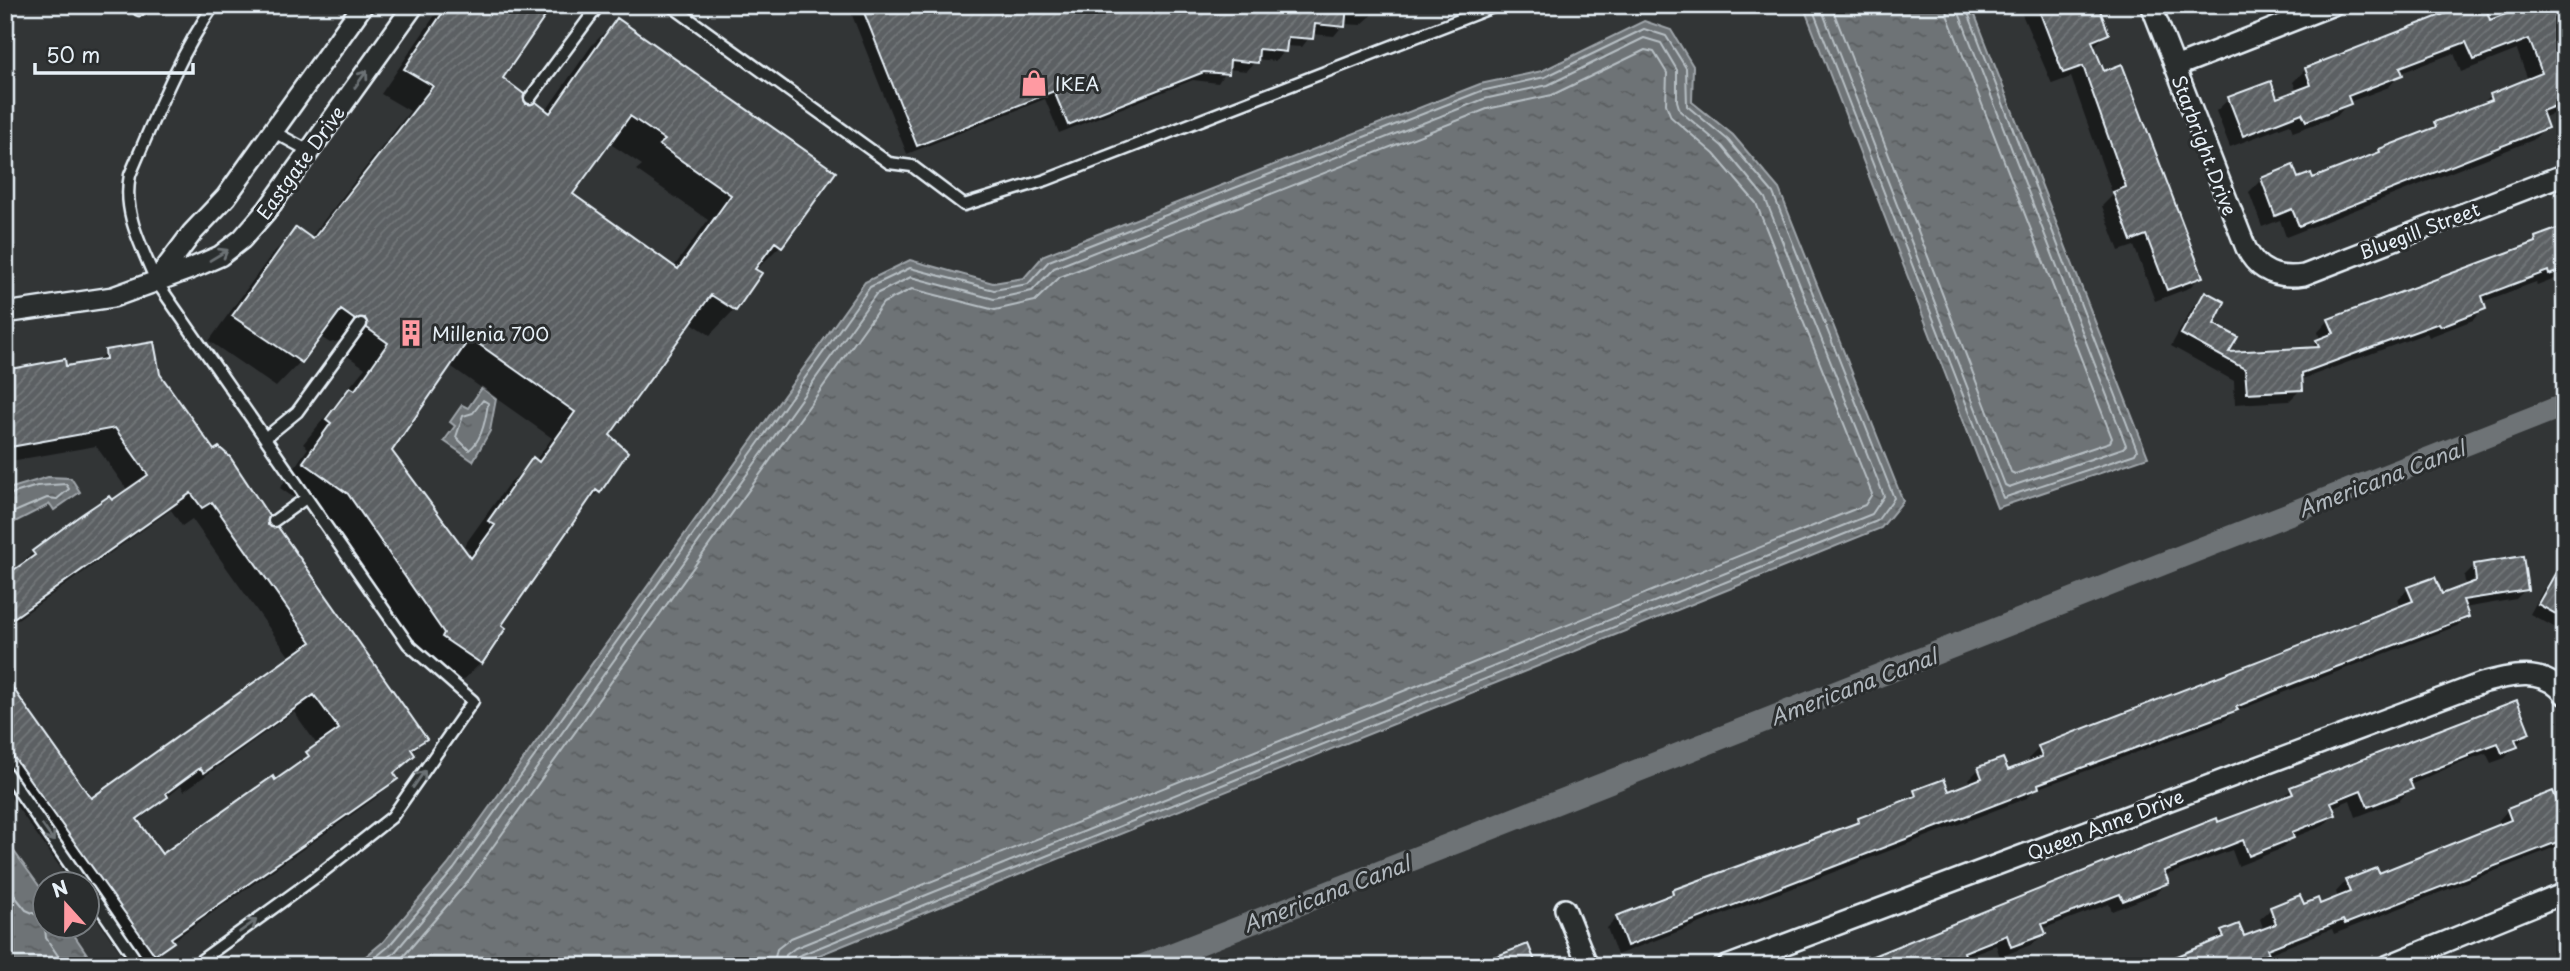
<svg xmlns="http://www.w3.org/2000/svg" width="2570" height="971" viewBox="0 0 2570 971" font-family="'Playpen Sans',sans-serif">
	<style>
		.water { fill: url(#water-ripples); stroke: #9fa5aa; stroke-width: 2 }
		.shadow { fill: #0007; fill-rule: evenodd }
		.lines { fill: none; stroke-linecap: round; stroke-linejoin: round }
		.shore { stroke: #b7bfc4; stroke-width: 2 }
		.canal { stroke: #6e7376; stroke-width: 23 }
		.building { fill: url(#building-hatch); stroke: #e8f1f8; stroke-width: 2; fill-rule: evenodd }
		.service-casing { stroke: #e8f1f8; stroke-width: 15 }
		.minor-casing { stroke: #e8f1f8; stroke-width: 24 }
		.service { stroke: #2a2d2e; stroke-width: 10 }
		.minor { stroke: #2a2d2e; stroke-width: 19 }
		.oneway { stroke: #6c7275 }
		.labels { text-anchor: middle; dominant-baseline: central; stroke-width: 6; stroke-linejoin: round; paint-order: stroke }
		.poi-label { font-size: 19px; fill: #e8f1f8; stroke: #2a2d2e; text-anchor: start }
		.street-label { font-size: 19px; fill: #e8f1f8; stroke: #2a2d2e }
		.water-label { font-size: 21px; font-style: italic; fill: #b1b8be; stroke: #2a2d2e }
	</style>
	<defs>
		<pattern id="water-ripples" width="26" height="14" patternUnits="userSpaceOnUse" patternTransform="scale(1.75)"><rect width="26" height="14" fill="#6e7376"/><path d="M2 4q2-2 4 0t4 0M15 11q2-2 4 0t4 0" fill="none" stroke="#5a5e60"/></pattern>
		<pattern id="building-hatch" width="6" height="6" patternUnits="userSpaceOnUse" patternTransform="scale(1.75)"><rect width="6" height="6" fill="#5c6063"/><path d="M-1 1l2-2M0 6l6-6M5 7l2-2" fill="none" stroke="#73777a"/></pattern>
	</defs>
	<rect width="100%" height="100%" fill="#323536"/>
	<filter id="ink" filterUnits="userSpaceOnUse"><feTurbulence type="fractalNoise" baseFrequency=".0143" numOctaves="2"/><feDisplacementMap in="SourceGraphic" scale="14" xChannelSelector="R" yChannelSelector="G"/><feConvolveMatrix kernelMatrix="1 2 1 2 8 2 1 2 1" color-interpolation-filters="sRGB"/></filter>
	<g filter="url(#ink)">
		<path class="water" d="M 1803,5 L 1971,5 L 2148,457 L 1997,508 Z
			M 1644,21 L 1671,30 L 1693,66 L 1692,102 L 1733,135 L 1779,189 L 1903,501 L 1881,528 L 792,966 L 354,966 L 383,942 L 448,865 L 865,282 L 910,260 L 993,283 L 1024,278 L 1044,255 L 1480,84 L 1542,71 Z
			M 482,388 L 496,399 L 490,431 L 473,461 L 444,441 L 455,426 L 450,422 L 462,405 L 468,408 Z
			M 48,477 L 71,478 L 80,492 L 54,510 L 50,504 L 9,525 L 5,519 L 5,490 Z
			M 5,839 L 45,894 L 46,926 L 68,926 L 95,966 L 5,966 Z"/>
		<path class="shadow" d="M 442,5 L 548,5 L 500,78 L 525,106 L 545,112 L 592,45 L 617,20 L 780,246 L 755,271 L 759,274 L 734,310 L 710,335 L 690,322 L 607,435 L 599,491 L 580,511 L 499,625 L 481,663 L 456,687 L 418,662 L 420,659 L 324,519 L 280,488 L 308,448 L 303,444 L 365,368 L 343,353 L 340,341 L 330,343 L 319,336 L 300,362 L 276,387 L 209,341 L 272,254 L 297,230 L 310,238 L 410,111 L 381,94 ZM 609,143 L 642,165 L 636,170 L 708,220 L 673,268 L 571,195 ZM 449,365 L 552,438 L 535,461 L 509,483 L 464,546 L 471,551 L 467,556 L 390,451 Z
			M 848,5 L 1378,5 L 1372,8 L 1371,16 L 1361,25 L 1344,24 L 1334,36 L 1312,34 L 1302,47 L 1285,46 L 1285,51 L 1275,61 L 1257,59 L 1247,71 L 1227,69 L 1218,83 L 1193,80 L 1059,133 L 1045,99 L 907,154 Z
			M 2018,5 L 2096,5 L 2107,34 L 2093,47 L 2201,276 L 2189,288 L 2155,301 L 2134,246 L 2119,251 L 2102,206 L 2113,195 L 2071,77 L 2052,84 Z
			M 2180,5 L 2213,5 L 2184,16 Z
			M 2565,5 L 2565,24 L 2558,26 L 2565,45 L 2565,109 L 2542,118 L 2546,127 L 2533,140 L 2286,237 L 2280,220 L 2262,227 L 2249,192 L 2262,179 L 2312,180 L 2426,133 L 2435,124 L 2479,107 L 2491,95 L 2528,80 L 2517,50 L 2461,72 L 2454,53 L 2401,73 L 2389,87 L 2349,102 L 2337,116 L 2293,132 L 2290,124 L 2230,147 L 2216,111 L 2229,99 L 2270,83 L 2276,100 L 2297,92 L 2293,82 L 2306,69 Z
			M 2565,227 L 2565,275 L 2537,286 L 2536,282 L 2482,302 L 2484,308 L 2473,320 L 2429,337 L 2427,333 L 2300,380 L 2301,389 L 2289,401 L 2235,404 L 2234,381 L 2171,346 L 2194,305 L 2205,293 L 2211,324 L 2226,354 L 2308,350 L 2320,340 L 2318,332 L 2329,320 L 2527,247 L 2536,239 Z
			M 106,352 L 158,375 L 266,526 L 424,739 L 393,775 L 396,778 L 377,797 L 171,942 L 145,966 L 130,966 L 88,906 L 88,884 L 72,884 L 5,790 L 5,680 L 91,800 L 291,659 L 192,519 L 182,526 L 171,510 L 5,628 L 5,578 L 33,552 L 128,491 L 96,446 L 5,462 L 5,372 L 96,362 ZM 294,712 L 318,746 L 288,773 L 162,857 L 137,822 L 181,786 L 184,791 Z
			M 2474,566 L 2526,589 L 2516,599 L 2464,608 L 2467,616 L 2457,626 L 2282,693 L 2232,713 L 2225,720 L 2034,790 L 2027,798 L 1617,955 L 1607,928 L 1617,918 L 1666,899 L 1672,892 L 1852,826 L 1859,819 L 1905,802 L 1915,792 L 1948,793 L 1971,784 L 1969,779 L 1979,769 L 2007,772 L 2031,763 L 2029,758 L 2039,748 L 2401,608 L 2398,599 L 2408,589 L 2441,597 L 2466,587 L 2464,576 Z
			M 2556,574 L 2565,579 L 2565,633 L 2530,614 L 2547,583 Z
			M 2528,733 L 2505,758 L 2491,763 L 2486,753 L 2459,763 L 2410,785 L 2411,788 L 2400,800 L 2356,817 L 2350,800 L 2331,808 L 2334,815 L 2323,826 L 2292,838 L 2281,849 L 2238,866 L 2232,850 L 2164,876 L 2167,883 L 2155,894 L 2112,911 L 2109,904 L 2042,929 L 2044,933 L 2033,944 L 2000,957 L 1996,945 L 1964,957 L 1852,966 L 2280,801 L 2291,789 Z
			M 2508,810 L 2565,825 L 2565,840 L 2558,846 L 2334,934 L 2332,929 L 2265,955 L 2251,966 L 2153,966 L 2211,944 L 2222,932 L 2243,939 L 2264,931 L 2260,919 L 2271,909 L 2299,898 L 2303,906 L 2319,906 L 2338,898 L 2336,892 L 2346,881 L 2378,875 L 2500,826 L 2498,821 Z
			M 2565,953 L 2565,966 L 2532,966 Z"/>
		<g class="lines">
			<path class="shore" d="M 1811,5 L 2003,498 L 2135,454 L 2137,450 L 1965,5
				M 1820,5 L 2005,485 L 2009,487 L 2123,448 L 2126,445 L 1956,5
				M 1831,5 L 2011,472 L 2015,474 L 2110,442 L 2112,438 L 1948,17 L 1946,5
				M 483,400 L 488,403 C 486,419 482,441 469,450 L 456,437 L 463,416 L 473,413 Z
				M 5,496 L 37,486 L 66,484 L 69,489 L 57,499 L 47,498 L 5,516
				M 5,884 L 26,910 L 44,918 L 46,938 L 65,966
				M 365,966 L 388,947 L 454,869 L 870,287 L 910,268 L 994,290 L 1028,284 L 1049,261 L 1481,91 L 1545,77 L 1644,29 L 1666,36 L 1686,68 L 1687,106 L 1728,140 L 1773,193 L 1894,498 L 1877,521 L 798,956 L 792,966
				M 379,966 L 395,952 L 461,874 L 876,294 L 911,277 L 994,299 L 1032,291 L 1054,268 L 1484,99 L 1548,85 L 1644,38 L 1661,43 L 1677,70 L 1677,101 L 1680,111 L 1722,146 L 1765,198 L 1884,496 L 1872,514 L 795,948 L 786,955 L 784,966
				M 395,966 L 469,880 L 883,303 L 912,289 L 995,310 L 1035,301 L 1060,277 L 1487,109 L 1552,95 L 1645,50 L 1654,52 L 1667,73 L 1666,104 L 1671,117 L 1714,154 L 1756,203 L 1872,494 L 1865,505 L 791,938 L 777,949 L 773,966"/>
			<path class="canal" d="M 1142,966 L 2565,405"/>
		</g>
		<path class="building" d="M 448,5 L 553,5 L 503,78 L 524,94 L 526,104 L 536,102 L 550,113 L 617,18 L 836,172 L 782,247 L 775,242 L 755,269 L 762,273 L 736,311 L 711,295 L 610,435 L 628,452 L 600,493 L 596,490 L 502,625 L 506,628 L 482,664 L 442,637 L 444,633 L 348,494 L 303,462 L 331,423 L 326,419 L 350,387 L 355,390 L 388,343 L 367,328 L 365,318 L 355,320 L 341,310 L 302,363 L 232,316 L 296,227 L 313,239 L 433,86 L 404,69 ZM 630,116 L 665,140 L 659,145 L 731,195 L 678,269 L 573,194 ZM 470,338 L 575,412 L 539,462 L 533,457 L 488,521 L 495,525 L 471,558 L 392,451 Z
			M 861,5 L 1347,5 L 1345,27 L 1315,24 L 1313,39 L 1288,37 L 1286,52 L 1259,49 L 1258,63 L 1230,60 L 1229,74 L 1204,72 L 1068,125 L 1054,91 L 917,146 Z
			M 2037,5 L 2098,5 L 2109,34 L 2092,41 L 2104,71 L 2122,64 L 2203,277 L 2167,290 L 2146,235 L 2131,241 L 2113,192 L 2126,187 L 2083,66 L 2063,73 Z
			M 2467,5 L 2485,5 L 2490,20 L 2529,5 L 2565,5 L 2565,18 L 2557,20 L 2565,40 L 2565,102 L 2542,111 L 2548,128 L 2299,226 L 2292,209 L 2275,216 L 2261,178 L 2293,165 L 2298,178 L 2311,173 L 2313,178 L 2380,152 L 2379,149 L 2436,127 L 2434,122 L 2492,100 L 2490,94 L 2542,73 L 2529,39 L 2474,60 L 2466,42 L 2400,67 L 2403,75 L 2348,96 L 2351,104 L 2306,121 L 2302,113 L 2243,136 L 2228,97 L 2271,81 L 2277,98 L 2311,85 L 2305,68 Z
			M 2565,226 L 2565,269 L 2549,275 L 2548,271 L 2482,296 L 2486,309 L 2441,326 L 2439,323 L 2302,373 L 2303,390 L 2247,393 L 2245,369 L 2181,334 L 2205,291 L 2225,302 L 2214,324 L 2238,337 L 2229,352 L 2319,347 L 2316,340 L 2334,333 L 2328,319 L 2536,242 L 2535,237 Z
			M 154,342 L 160,374 L 214,450 L 219,447 L 230,457 L 269,516 L 268,525 L 278,527 L 427,739 L 411,749 L 415,755 L 394,773 L 398,779 L 171,938 L 174,942 L 155,955 L 5,745 L 5,677 L 91,798 L 311,642 L 212,502 L 202,508 L 191,493 L 5,624 L 5,576 L 35,555 L 32,551 L 78,517 L 109,496 L 112,500 L 148,475 L 115,428 L 5,448 L 5,370 L 65,359 L 66,366 L 106,359 L 105,350 ZM 314,695 L 339,729 L 306,752 L 309,756 L 275,780 L 273,776 L 162,854 L 137,819 L 168,797 L 166,793 L 200,768 L 204,773 Z
			M 2523,556 L 2528,590 L 2463,600 L 2469,617 L 2294,683 L 2236,707 L 2238,710 L 2038,784 L 2039,788 L 1627,946 L 1616,916 L 1673,894 L 1672,890 L 1859,822 L 1858,818 L 1916,796 L 1914,790 L 1944,779 L 1949,791 L 1982,778 L 1978,767 L 2003,758 L 2008,770 L 2042,757 L 2038,746 L 2413,601 L 2407,587 L 2435,577 L 2442,594 L 2476,581 L 2474,564 Z
			M 2565,556 L 2565,619 L 2538,604 Z
			M 2517,700 L 2530,733 L 2515,739 L 2518,747 L 2502,753 L 2498,743 L 2468,754 L 2468,756 L 2409,779 L 2413,789 L 2368,807 L 2361,790 L 2331,802 L 2336,815 L 2292,832 L 2294,838 L 2249,856 L 2243,840 L 2164,871 L 2169,883 L 2123,901 L 2120,894 L 2042,924 L 2046,934 L 2011,947 L 2007,935 L 1964,952 L 1969,966 L 1848,966 L 2169,837 L 2217,818 L 2218,822 L 2293,794 L 2290,787 Z
			M 2553,791 L 2565,820 L 2565,839 L 2345,924 L 2343,920 L 2267,949 L 2269,954 L 2237,966 L 2153,966 L 2224,937 L 2221,931 L 2239,924 L 2244,936 L 2276,924 L 2270,907 L 2300,895 L 2304,904 L 2318,898 L 2320,904 L 2350,892 L 2345,880 L 2377,868 L 2379,873 L 2511,820 L 2507,809 Z
			M 1528,944 L 1537,966 L 1476,966 L 1476,964 Z"/>
		<g class="lines">
			<defs>
				<path id="service" d="M 670,5 L 889,163 L 912,166 L 964,205 L 1046,180 L 1498,5
					M 139,10 L 140,5
					M 530,98 L 599,5
					M 272,131 L 309,151
					M 265,438 L 297,412 L 361,324
					M 274,521 L 306,498
					M 5,771 L 83,884
					M 88,890 L 140,966
					M 193,966 L 316,877 L 392,817 L 473,701 L 408,644 L 156,281 C 142,247 122,213 130,175 C 155,117 178,57 214,5"/>
				<path id="minor" d="M 2151,5 L 2246,248 C 2258,272 2278,279 2304,275 L 2565,174
					M 2175,67 L 2333,5
					M 156,281 L 192,233 L 226,197 L 363,5
					M 5,313 L 113,297 L 190,269 L 220,256 L 242,239 L 268,209 L 414,5
					M 1565,909 L 1588,966
					M 1727,966 L 2482,683 C 2512,675 2543,667 2565,695
					M 2386,966 L 2565,893"/>
			</defs>
			<use href="#service" class="service-casing"/>
			<use href="#minor" class="minor-casing"/>
			<use href="#service" class="service"/>
			<use href="#minor" class="minor"/>
		</g>
		<defs><path id="oneway-shaft" d="M-6 0H5M1.5-3L5.5 0L1.5 3" fill="none" stroke-width="1.6" stroke-linecap="round" stroke-linejoin="round" transform="scale(1.75)"/></defs>
		<g class="oneway">
			<use href="#oneway-shaft" transform="translate(361 79) rotate(-54)"/>
			<use href="#oneway-shaft" transform="translate(219 255) rotate(-31)"/>
			<use href="#oneway-shaft" transform="translate(419 779) rotate(-55)"/>
			<use href="#oneway-shaft" transform="translate(48 833) rotate(55)"/>
			<use href="#oneway-shaft" transform="translate(248 926) rotate(-36)"/>
		</g>
	</g>
	<defs>
		<symbol id="shop-bare" viewBox="-9 -9 18 18"><path d="M-5-2.5h2.3a2.7 3.5 0 0 1 5.4 0H5L5.5 6h-11ZM-1.5-2.5h3a1.5 2.3 0 0 0-3 0Z" fill="#ff9aa2" stroke="#2a2d2e" stroke-width="2.5" paint-order="stroke"/></symbol>
		<symbol id="building-bare" viewBox="-9 -9 18 18"><path d="M-4-6H4V6H1V3H-1V6H-4ZM-2.5-4.3h1.7v1.8h-1.7ZM.8-4.3h1.7v1.8H.8ZM-2.5-1h1.7V.8h-1.7ZM.8-1h1.7V.8H.8Z" fill="#ff9aa2" stroke="#2a2d2e" stroke-width="2.5" paint-order="stroke"/></symbol>
	</defs>
	<g fill-rule="evenodd">
		<use href="#shop-bare" x="1015" y="64" width="38" height="38"/>
		<use href="#building-bare" x="392" y="314" width="38" height="38"/>
	</g>
	<g class="labels">
		<g class="poi-label">
			<text x="1055" y="83">IKEA</text>
			<text x="432" y="333">Millenia 700</text>
		</g>
		<g class="street-label">
			<text transform="translate(2205 145) rotate(69)">Starbright Drive</text>
			<text transform="translate(300 162) rotate(-54)">Eastgate Drive</text>
			<text transform="translate(2419 230) rotate(-21)">Bluegill Street</text>
			<text transform="translate(2105 824) rotate(-21)">Queen Anne Drive</text>
		</g>
		<g class="water-label">
			<text transform="translate(2381 478) rotate(-21)">Americana Canal</text>
			<text transform="translate(1853 686) rotate(-21)">Americana Canal</text>
			<text transform="translate(1326 893) rotate(-21)">Americana Canal</text>
		</g>
	</g>
	<rect width="2570" height="971" fill="none" stroke="#2a2d2e" stroke-width="28"/>
	<rect x="14" y="14" width="2542" height="943" fill="none" stroke="#e8f1f8" stroke-width="2.5" filter="url(#ink)"/>
	<g transform="translate(66 905) rotate(339)"><circle r="33" fill="#2a2d2e" stroke="#767b7f" stroke-width="2"/>
	<path d="M0-5L12 26L0 18L-12 26Z" fill="#ff9aa2"/>
	<text y="-10" font-size="19" font-weight="bold" text-anchor="middle" fill="#e8f1f8">N</text>
	</g>
	<path d="M35 63v10h158v-10" fill="none" stroke="#e8f1f8" stroke-width="3.5"/>
	<text x="46" y="63" font-size="21" fill="#e8f1f8" stroke="#2a2d2e" stroke-width="5" paint-order="stroke">50 m</text>
</svg>
